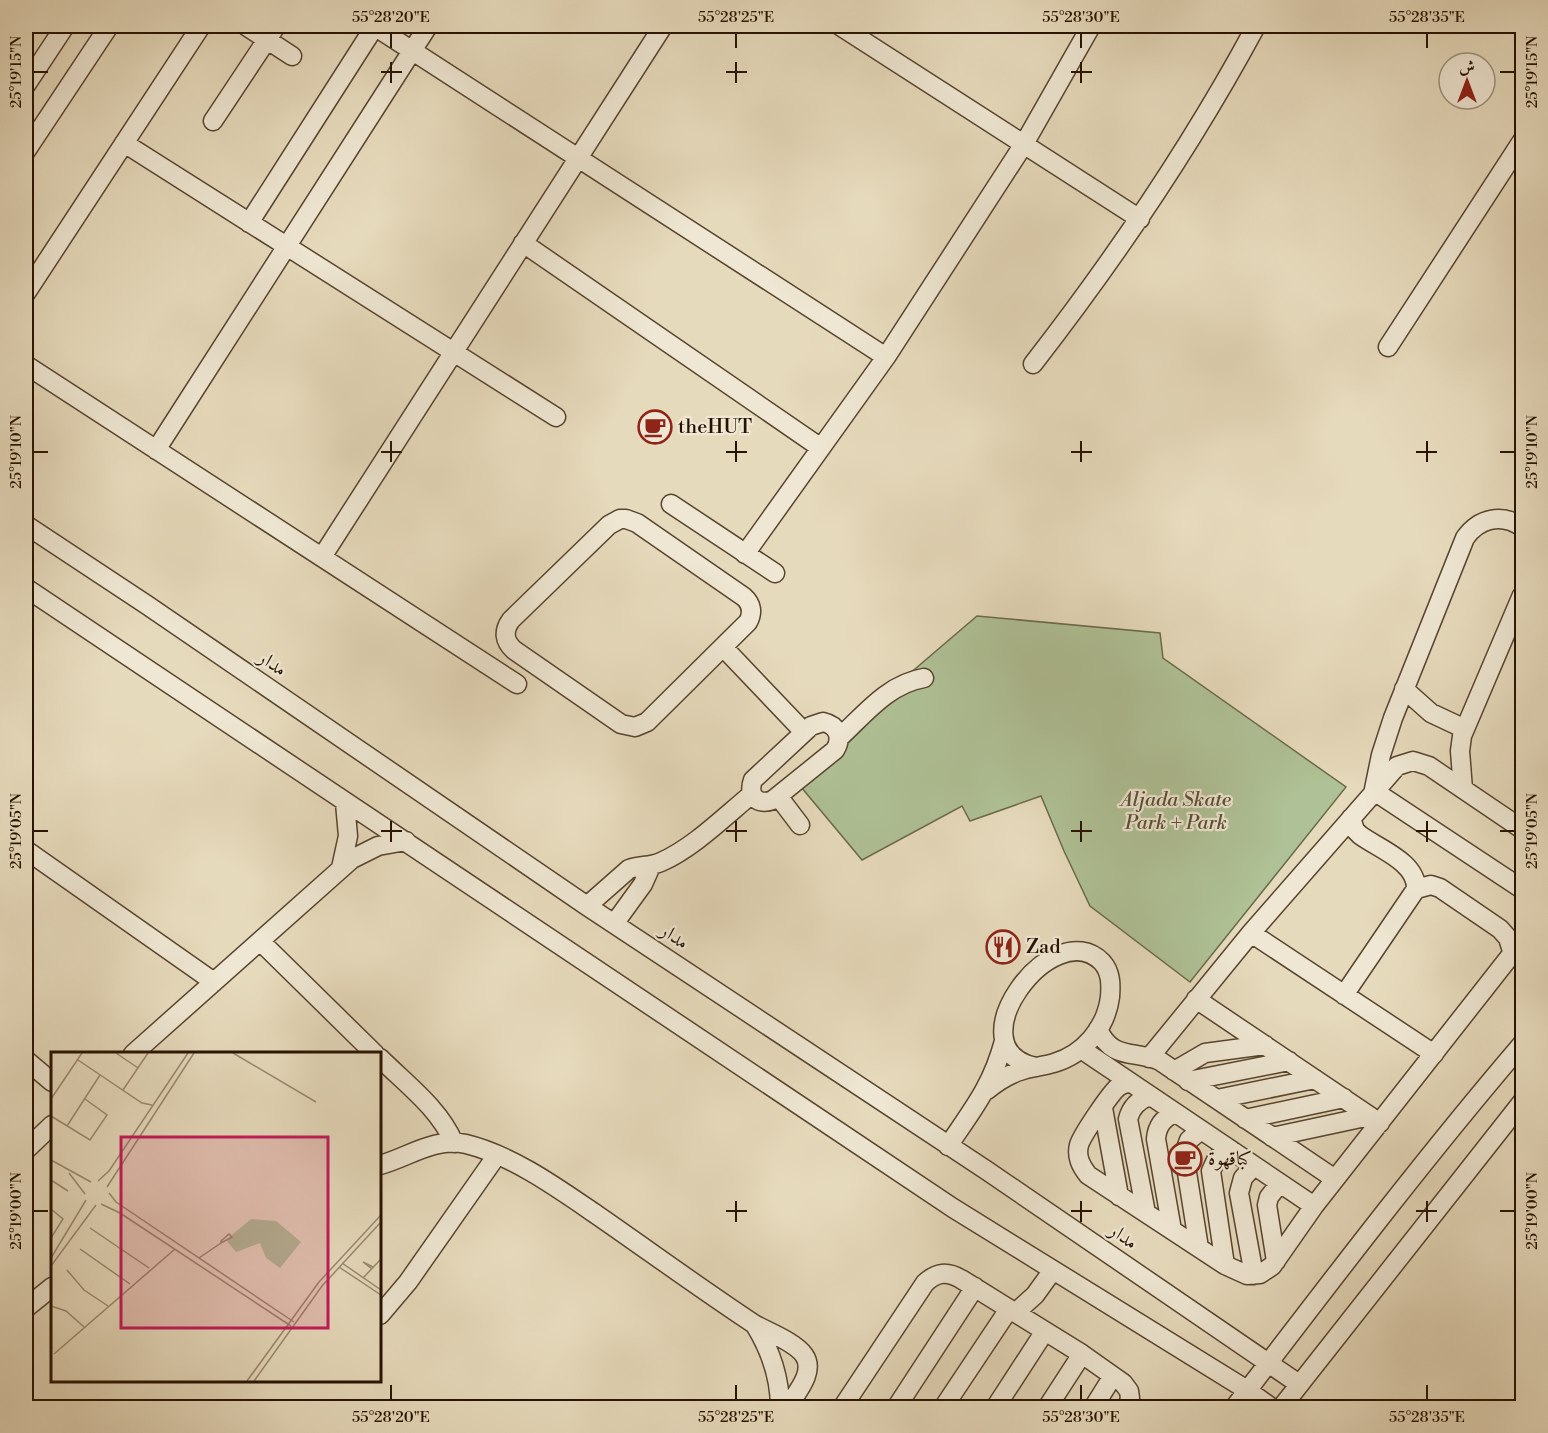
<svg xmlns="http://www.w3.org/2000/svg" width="1548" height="1433" viewBox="0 0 1548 1433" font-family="'Libre Bodoni',Amiri,serif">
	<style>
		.green { fill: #afc196; stroke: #6b6a4b; stroke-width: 1.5 }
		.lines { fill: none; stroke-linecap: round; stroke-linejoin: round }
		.minor-casing { stroke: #57442f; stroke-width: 21 }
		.minor { stroke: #efe7d3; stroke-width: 18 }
		.ticks { fill: none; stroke: #271200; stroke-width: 2 }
		.labels { text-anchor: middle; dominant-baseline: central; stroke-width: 4.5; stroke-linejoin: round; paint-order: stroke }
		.poi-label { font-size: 20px; fill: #271200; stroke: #efe7d3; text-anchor: start }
		.street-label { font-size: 20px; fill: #271200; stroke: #efe7d3 }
		.park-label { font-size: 20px; font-style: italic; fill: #574f34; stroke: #efe7d3 }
		.inset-road { fill: none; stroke: #9a8a71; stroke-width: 1.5 }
		.view { fill: #c2185b; fill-opacity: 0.15; stroke: #c2185b; stroke-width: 3 }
		.inset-edge { fill: none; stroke: #271200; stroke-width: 3 }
		.neatline { fill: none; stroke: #271200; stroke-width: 2 }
		.ticks-label { font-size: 15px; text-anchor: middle; fill: #271200 }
	</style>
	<rect width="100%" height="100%" fill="#e6dabc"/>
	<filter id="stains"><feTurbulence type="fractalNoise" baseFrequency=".00333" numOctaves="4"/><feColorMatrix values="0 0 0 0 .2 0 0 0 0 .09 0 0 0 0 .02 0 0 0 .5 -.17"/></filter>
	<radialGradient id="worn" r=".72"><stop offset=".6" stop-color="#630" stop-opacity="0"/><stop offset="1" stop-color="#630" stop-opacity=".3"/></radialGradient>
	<path class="green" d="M 977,616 L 1160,633 L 1163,658 L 1346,787 L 1190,982 L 1090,906 L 1064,851 L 1041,796 L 970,821 L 962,806 L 862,860 L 791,775 Z"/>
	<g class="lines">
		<defs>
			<path id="minor" d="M 246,26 L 292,56
				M 374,26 L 886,357
				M 840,26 L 1140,219
				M 26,85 L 65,26
				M 213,121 L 276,26
				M 124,143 L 556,417
				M 26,151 L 109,26
				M 249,223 L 375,26
				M 523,243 L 821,448
				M 26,293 L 201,26
				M 1388,347 L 1522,141
				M 1033,364 C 1116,257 1192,145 1256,26
				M 26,365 L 517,684
				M 156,450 L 428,26
				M 671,504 L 775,573
				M 620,519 L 626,519 L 637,523 L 744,597 C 752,604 753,613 748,622 L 647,722 L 635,727 L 621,724 L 514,650 C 504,641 503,631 511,620 L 609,525 Z
				M 26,525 L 147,605 L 587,906 L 986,1170 L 1299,1384
				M 745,554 L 886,357 L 1024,144 L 1091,26
				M 322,557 L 663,26
				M 26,588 L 953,1208 L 1247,1390 L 1272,1408
				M 723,647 L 804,732
				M 1404,689 L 1431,713 L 1465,729
				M 823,722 C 837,725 843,737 835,750 L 773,800 C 758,806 747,796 753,780 L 811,726 Z
				M 839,738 C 865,714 888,684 924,678
				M 1374,789 L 1381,755 L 1393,718 L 1465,538 C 1479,518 1502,513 1522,527
				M 1463,789 L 1460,751 L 1462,736 L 1522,595
				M 1374,791 L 1522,889
				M 778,796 L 800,825
				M 1351,818 L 1355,830 L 1360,835 C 1379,849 1417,862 1416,889
				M 26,850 L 214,982
				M 341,868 L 348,836 L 345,803
				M 587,906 L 629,869 C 640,865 650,867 661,862 C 693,848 724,817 752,794
				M 614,924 L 643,884 L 651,866
				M 1251,933 L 1434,1054
				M 260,941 L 375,1054
				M 1344,995 L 1416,889 L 1431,885 L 1440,888 L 1500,929 L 1508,938 L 1513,954
				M 1196,999 L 1380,1123
				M 1098,1029 C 1112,1061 1135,1050 1160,1061 L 1335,1179
				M 1081,1049 L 1314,1206
				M 133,1054 L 352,859 L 378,846 L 406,841
				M 380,1058 C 406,1084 439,1108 454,1143
				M 1149,1058 L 1251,933 L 1397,766 L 1413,761 L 1429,766 L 1522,829
				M 26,1060 L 52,1082
				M 1174,1071 L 1205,1053 L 1265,1045
				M 1188,1081 L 1289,1061
				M 1131,1083 C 1126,1083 1122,1084 1118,1087 C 1110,1094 1082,1135 1079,1145 C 1076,1157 1081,1166 1088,1175 L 1225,1265 L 1247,1275 L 1260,1274 L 1272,1266 L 1314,1206 L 1522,941
				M 987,1090 C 998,1081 1009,1074 1023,1070 C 1033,1067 1044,1066 1054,1063 C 1084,1054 1106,1028 1110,997 C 1111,984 1111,972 1102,962 C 1053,912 951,1050 1036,1067
				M 1217,1099 L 1315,1079
				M 1103,1108 L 1119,1196
				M 1245,1119 L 1344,1098
				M 1272,1137 L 1370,1116
				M 948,1146 C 973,1109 992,1086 1004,1041
				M 26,1150 L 52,1125
				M 380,1165 C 409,1157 434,1137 466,1144 C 512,1155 559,1189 597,1215 C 649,1251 701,1289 754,1324 C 768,1332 795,1342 804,1355 C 816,1372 796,1393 787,1408
				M 1146,1213 L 1128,1119 C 1131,1107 1138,1100 1150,1096
				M 1172,1230 L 1156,1139 C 1157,1126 1163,1118 1175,1113
				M 1199,1248 L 1184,1154 L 1189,1140 L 1201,1130
				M 1276,1261 L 1267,1205 L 1269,1197 L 1280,1183
				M 1225,1265 L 1211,1171 L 1217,1158 L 1231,1150
				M 1254,1275 L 1239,1193 L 1243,1178 L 1254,1166
				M 26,1308 L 52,1287
				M 1015,1313 L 1035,1295 L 1053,1270
				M 380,1315 L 408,1282 L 497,1155
				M 755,1325 C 771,1351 780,1377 780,1408
				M 842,1408 L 925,1283 C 937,1272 947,1271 961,1279 L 1082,1354 L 1123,1383 L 1129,1391 L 1130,1398 L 1127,1408
				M 896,1408 L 975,1287
				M 943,1408 L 1009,1309
				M 995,1408 L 1045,1331
				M 1047,1408 L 1082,1354
				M 1093,1408 L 1113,1376
				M 1234,1408 C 1328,1285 1422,1161 1522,1044
				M 1281,1408 L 1522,1102"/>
		</defs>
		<use href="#minor" class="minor-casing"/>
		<use href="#minor" class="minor"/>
	</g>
	<path class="ticks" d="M 391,33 L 391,48M 736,33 L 736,48M 1081,33 L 1081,48M 1427,33 L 1427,48M 391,62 L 391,83M 736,62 L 736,83M 1081,62 L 1081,83M 33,72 L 48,72M 381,72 L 402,72M 726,72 L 747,72M 1071,72 L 1092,72M 1500,72 L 1515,72M 391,441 L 391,462M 736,441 L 736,462M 1081,441 L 1081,462M 1427,441 L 1427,462M 33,452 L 48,452M 381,452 L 402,452M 726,452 L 747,452M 1071,452 L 1092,452M 1416,452 L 1437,452M 1500,452 L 1515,452M 391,821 L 391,842M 736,821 L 736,842M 1081,821 L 1081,842M 1427,821 L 1427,842M 33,831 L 48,831M 381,831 L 402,831M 726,831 L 747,831M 1071,831 L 1092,831M 1416,831 L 1437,831M 1500,831 L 1515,831M 736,1201 L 736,1222M 1081,1201 L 1081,1222M 1427,1201 L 1427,1222M 33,1211 L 48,1211M 726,1211 L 747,1211M 1071,1211 L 1092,1211M 1416,1211 L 1437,1211M 1500,1211 L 1515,1211M 391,1385 L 391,1400M 736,1385 L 736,1400M 1081,1385 L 1081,1400M 1427,1385 L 1427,1400"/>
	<defs>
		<symbol id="cafe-ring" viewBox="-11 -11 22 22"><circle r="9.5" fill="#efe7d3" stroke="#8f2418" stroke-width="1.5"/><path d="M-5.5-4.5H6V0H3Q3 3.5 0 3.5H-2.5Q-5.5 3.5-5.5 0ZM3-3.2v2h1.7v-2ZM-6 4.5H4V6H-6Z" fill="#8f2418"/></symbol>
		<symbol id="restaurant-ring" viewBox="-11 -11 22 22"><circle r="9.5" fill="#efe7d3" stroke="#8f2418" stroke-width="1.5"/><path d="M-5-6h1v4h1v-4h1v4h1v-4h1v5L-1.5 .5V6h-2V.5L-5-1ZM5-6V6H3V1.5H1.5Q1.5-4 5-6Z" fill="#8f2418"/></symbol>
	</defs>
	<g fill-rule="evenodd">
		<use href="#cafe-ring" x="636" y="408" width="38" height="38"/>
		<use href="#restaurant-ring" x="984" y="928" width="38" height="38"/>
		<use href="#cafe-ring" x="1166" y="1140" width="38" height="38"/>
	</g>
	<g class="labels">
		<g class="poi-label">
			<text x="678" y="427">theHUT</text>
			<text x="1026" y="947">Zad</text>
			<text x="1208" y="1159">كباقهوة</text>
		</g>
		<g class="street-label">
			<text transform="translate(272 664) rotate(34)">مدار</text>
			<text transform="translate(674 937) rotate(34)">مدار</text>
			<text transform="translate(1123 1237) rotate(35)">مدار</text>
		</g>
		<g class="park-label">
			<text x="1176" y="800">Aljada Skate<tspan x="1176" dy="23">Park + Park</tspan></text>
		</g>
	</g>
	<g transform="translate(51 1052)">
		<rect width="330" height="330" fill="#e6dabc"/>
		<path d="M 200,167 L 225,169 L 250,190 L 229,216 L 215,206 L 209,191 L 185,200 L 175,188 Z" fill="#afc196"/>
		<path class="inset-road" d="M 65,1 L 87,16M 182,1 L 265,50M 27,8 L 91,51 L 101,53M 72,38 L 97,1M 0,47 L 31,1M 0,64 L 39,88 L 56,63 L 34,47M 16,74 L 49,23M 0,108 L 40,130M 18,121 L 34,142M 0,128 L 17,139M 47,129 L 58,119 L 137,1M 56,135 L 143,1M 58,141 L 65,150 L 243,270M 50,152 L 69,161 L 240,274M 0,157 L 12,167 L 0,186M 39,176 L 98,216M 178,182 L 181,185 L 170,191 L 170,189 ZM 29,197 L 79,232M 0,206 L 35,148M 148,206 L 170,191M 291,211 L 330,238M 0,214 L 45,153M 288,215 L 330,243M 321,217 L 312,210 L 322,215M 16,218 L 33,238 L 57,254M 312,226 L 330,207M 0,254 L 15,259 L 33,275M 3,302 L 124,197M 196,329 L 268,230 L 330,163M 203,329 L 271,234 L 330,170"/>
		<path class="view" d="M 70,85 L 277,85 L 277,276 L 70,276 Z"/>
		<rect width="330" height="330" class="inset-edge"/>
	</g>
	<rect width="1548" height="1433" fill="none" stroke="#e6dabc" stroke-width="66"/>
	<g transform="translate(1467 81)"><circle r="28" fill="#efe7d3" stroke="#9f927f" stroke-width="1.5"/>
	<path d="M0-4.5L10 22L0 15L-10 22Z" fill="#8f2418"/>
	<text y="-9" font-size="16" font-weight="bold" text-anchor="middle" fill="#271200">ش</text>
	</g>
	<rect x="33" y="33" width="1482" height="1367" class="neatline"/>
	<g class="ticks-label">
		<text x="391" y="22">55°28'20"E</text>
		<text x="736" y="22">55°28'25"E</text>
		<text x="1081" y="22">55°28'30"E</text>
		<text x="1427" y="22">55°28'35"E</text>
		<text transform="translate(16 72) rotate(-90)" y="5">25°19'15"N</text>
		<text transform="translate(1532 72) rotate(-90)" y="5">25°19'15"N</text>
		<text transform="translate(16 452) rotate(-90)" y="5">25°19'10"N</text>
		<text transform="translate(1532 452) rotate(-90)" y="5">25°19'10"N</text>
		<text transform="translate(16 831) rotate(-90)" y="5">25°19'05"N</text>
		<text transform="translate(1532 831) rotate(-90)" y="5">25°19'05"N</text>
		<text transform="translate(16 1211) rotate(-90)" y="5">25°19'00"N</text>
		<text transform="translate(1532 1211) rotate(-90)" y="5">25°19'00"N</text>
		<text x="391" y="1422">55°28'20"E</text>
		<text x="736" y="1422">55°28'25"E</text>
		<text x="1081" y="1422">55°28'30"E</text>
		<text x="1427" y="1422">55°28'35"E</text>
	</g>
	<rect width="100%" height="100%" filter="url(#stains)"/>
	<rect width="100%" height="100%" fill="url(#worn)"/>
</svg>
